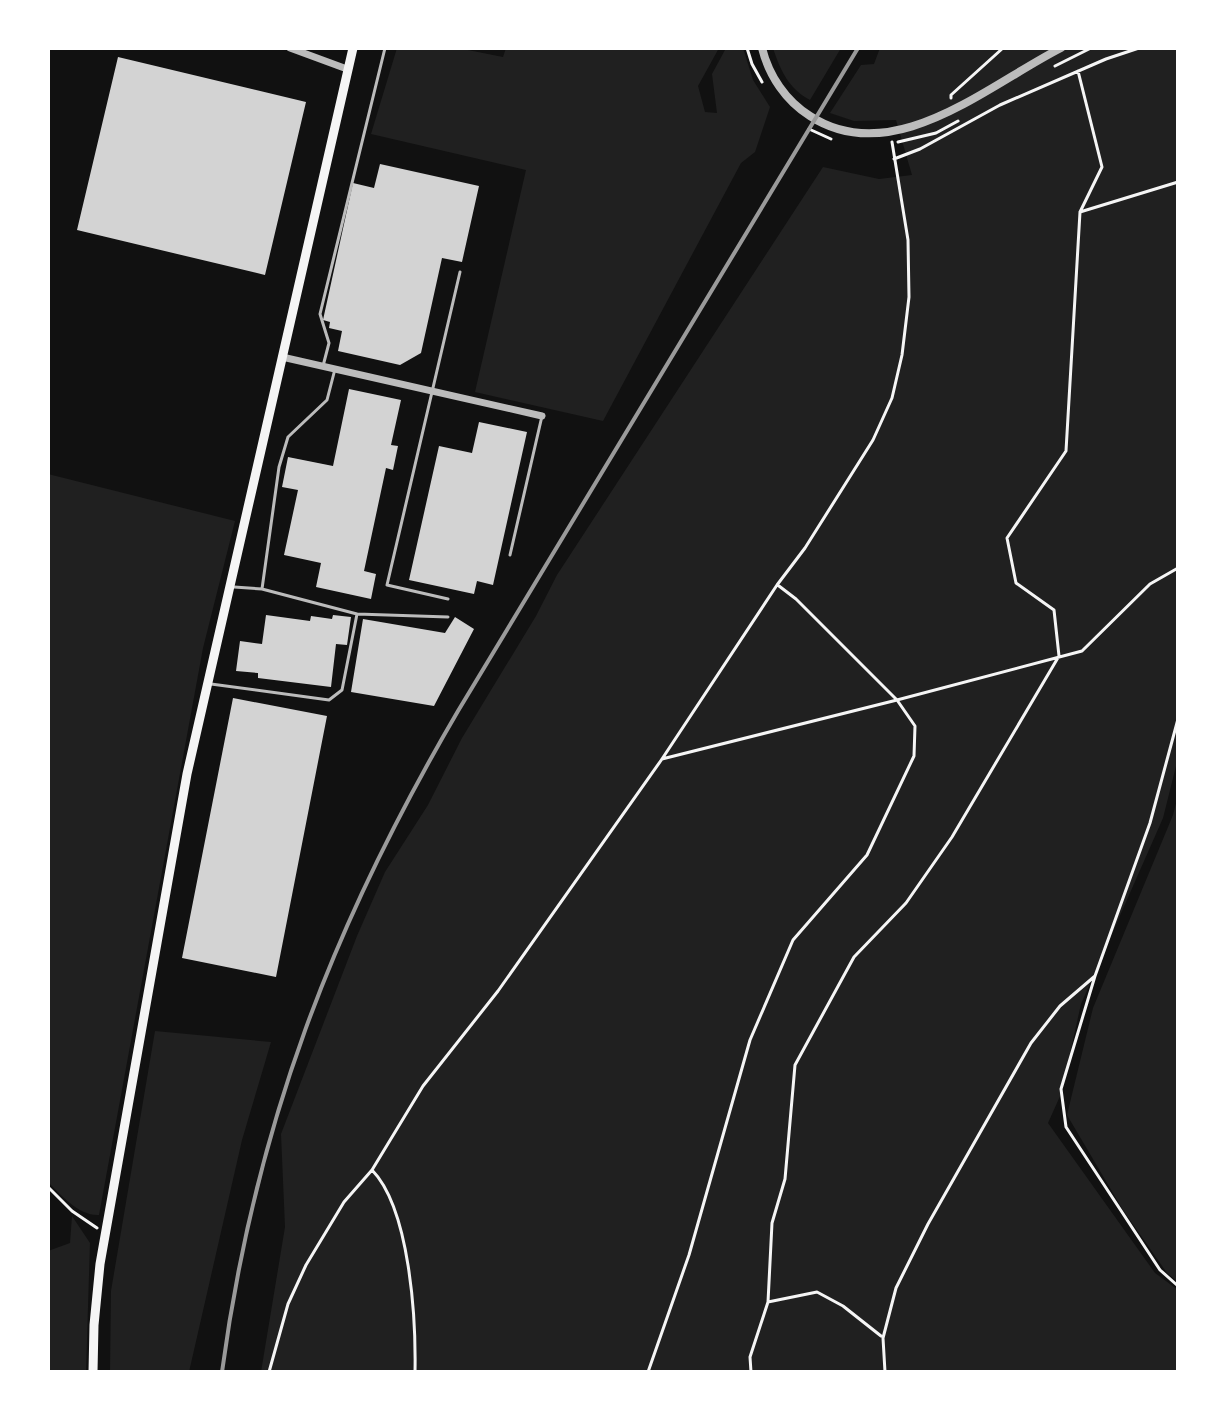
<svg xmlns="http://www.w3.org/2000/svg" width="1226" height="1420" viewBox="0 0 1226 1420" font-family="Georgia,serif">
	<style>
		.green { fill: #202020 }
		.building { fill: #d3d3d3 }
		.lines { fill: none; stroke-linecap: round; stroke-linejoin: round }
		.path { stroke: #f5f5f5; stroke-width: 3 }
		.service { stroke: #bcbcbc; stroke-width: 3 }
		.minor { stroke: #bcbcbc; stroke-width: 7 }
		.tertiary { stroke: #bcbcbc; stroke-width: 8 }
		.secondary { stroke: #f5f5f5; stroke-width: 9 }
		.rail { stroke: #9a9a9a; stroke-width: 4 }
	</style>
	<rect width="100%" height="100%" fill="#111"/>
	<path class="green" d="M 397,48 L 458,48 L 503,57 L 506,48 L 719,48 L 698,86 L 705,112 L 717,113 L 712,74 L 725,50 L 743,48 L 753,80 L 770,107 L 755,152 L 741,163 L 603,421 L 475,392 L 526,170 L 371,134 Z
		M 773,48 L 841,48 L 810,100 C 789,89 780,70 773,48 Z
		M 880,48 L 1178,48 L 1178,758 L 1163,818 L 1081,1004 L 1061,1094 L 1048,1123 L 1155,1273 L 1178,1290 L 1178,1372 L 261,1372 L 285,1227 L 281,1134 L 357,936 L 385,872 L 428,805 L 462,738 L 536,616 L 557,575 L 823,167 L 879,179 L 912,175 L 896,120 L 854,121 L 830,113 L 861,65 L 874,64 Z
		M 48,474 L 235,521 L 203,648 L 99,1215 C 79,1216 61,1195 48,1182 Z
		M 1178,796 L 1178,1282 L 1167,1273 L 1123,1210 L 1067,1115 L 1093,1008 L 1173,815 Z
		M 155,1031 L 271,1042 L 242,1140 L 189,1372 L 110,1372 L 111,1291 Z
		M 72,1216 L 90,1243 L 86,1372 L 48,1372 L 48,1251 L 70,1243 Z"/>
	<path class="building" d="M 118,57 L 306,102 L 265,275 L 77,230 Z
		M 380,164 L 479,186 L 462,262 L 442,258 L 421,353 L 400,365 L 338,351 L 342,331 L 329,328 L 330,322 L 323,320 L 353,183 L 374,188 Z
		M 349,389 L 401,400 L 391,445 L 398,446 L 393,470 L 386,468 L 364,571 L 376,574 L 371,599 L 316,587 L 321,563 L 284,555 L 298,490 L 282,487 L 288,457 L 333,466 Z
		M 479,422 L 527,432 L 493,585 L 477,581 L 474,594 L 409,580 L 439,446 L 472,453 Z
		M 266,615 L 310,621 L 311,616 L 332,619 L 333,615 L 351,617 L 347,645 L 336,644 L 331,687 L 258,678 L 258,673 L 236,671 L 240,641 L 262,644 Z
		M 455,617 L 474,629 L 434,706 L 351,692 L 363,619 L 445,633 Z
		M 233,698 L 327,716 L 276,977 L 182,958 Z"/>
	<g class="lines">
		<path class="path" d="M 747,48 L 752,64 L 762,82
			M 1055,66 L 1091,48
			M 951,98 L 951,95 L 1003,48
			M 809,129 L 831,139
			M 898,142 L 936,133 L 958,121
			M 894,159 L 920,149 L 1000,105 L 1106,59 L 1139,48
			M 1080,212 L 1178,182
			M 1178,719 L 1150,823 L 1095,976 L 1061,1089 L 1066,1127 L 1160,1270 L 1178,1286
			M 662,759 L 897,700 L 1082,651 L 1150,584 L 1178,568
			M 372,1170 C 410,1209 416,1319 415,1372
			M 48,1187 L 72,1211 L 97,1228
			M 768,1302 L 817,1292 L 843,1306 L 881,1336
			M 269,1372 L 288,1304 L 306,1265 L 344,1202 L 372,1170 L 423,1086 L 498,991 L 662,759 L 777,585 L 805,548 L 873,440 L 892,398 L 902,355 L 909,297 L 908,240 L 892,142
			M 648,1372 L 689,1255 L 750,1040 L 793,940 L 867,855 L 914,756 L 915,726 L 897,700 L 796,599 L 779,586
			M 751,1372 L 750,1357 L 768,1302 L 772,1223 L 785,1179 L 795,1065 L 854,957 L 906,903 L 952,837 L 1059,656 L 1054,610 L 1016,583 L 1007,538 L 1066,451 L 1080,212 L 1102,167 L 1078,71
			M 885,1372 L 883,1338 L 896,1288 L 928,1224 L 1031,1043 L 1060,1006 L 1095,976"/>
		<path class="service" d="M 323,366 L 329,343 L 320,314 L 385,48
			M 510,555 L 542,416
			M 262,589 L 279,467 L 288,437 L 327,400 L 335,369
			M 448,599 L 387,585 L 460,272
			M 357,614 L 448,617
			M 211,684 L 329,700 L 342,690 L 357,614 L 262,589 L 234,587"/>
		<path class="minor" d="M 290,48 L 347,69
			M 282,357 L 542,416"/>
		<path class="tertiary" d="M 762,48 C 769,76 786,101 810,116 C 893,170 988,85 1061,48"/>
		<path class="secondary" d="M 93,1372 L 94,1325 L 100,1264 L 187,774 L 353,48"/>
		<path class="rail" d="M 222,1372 C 255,1126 333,924 458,711 L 858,48"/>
	</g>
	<rect width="1226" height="1420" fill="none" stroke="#ffffff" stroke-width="100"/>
</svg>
